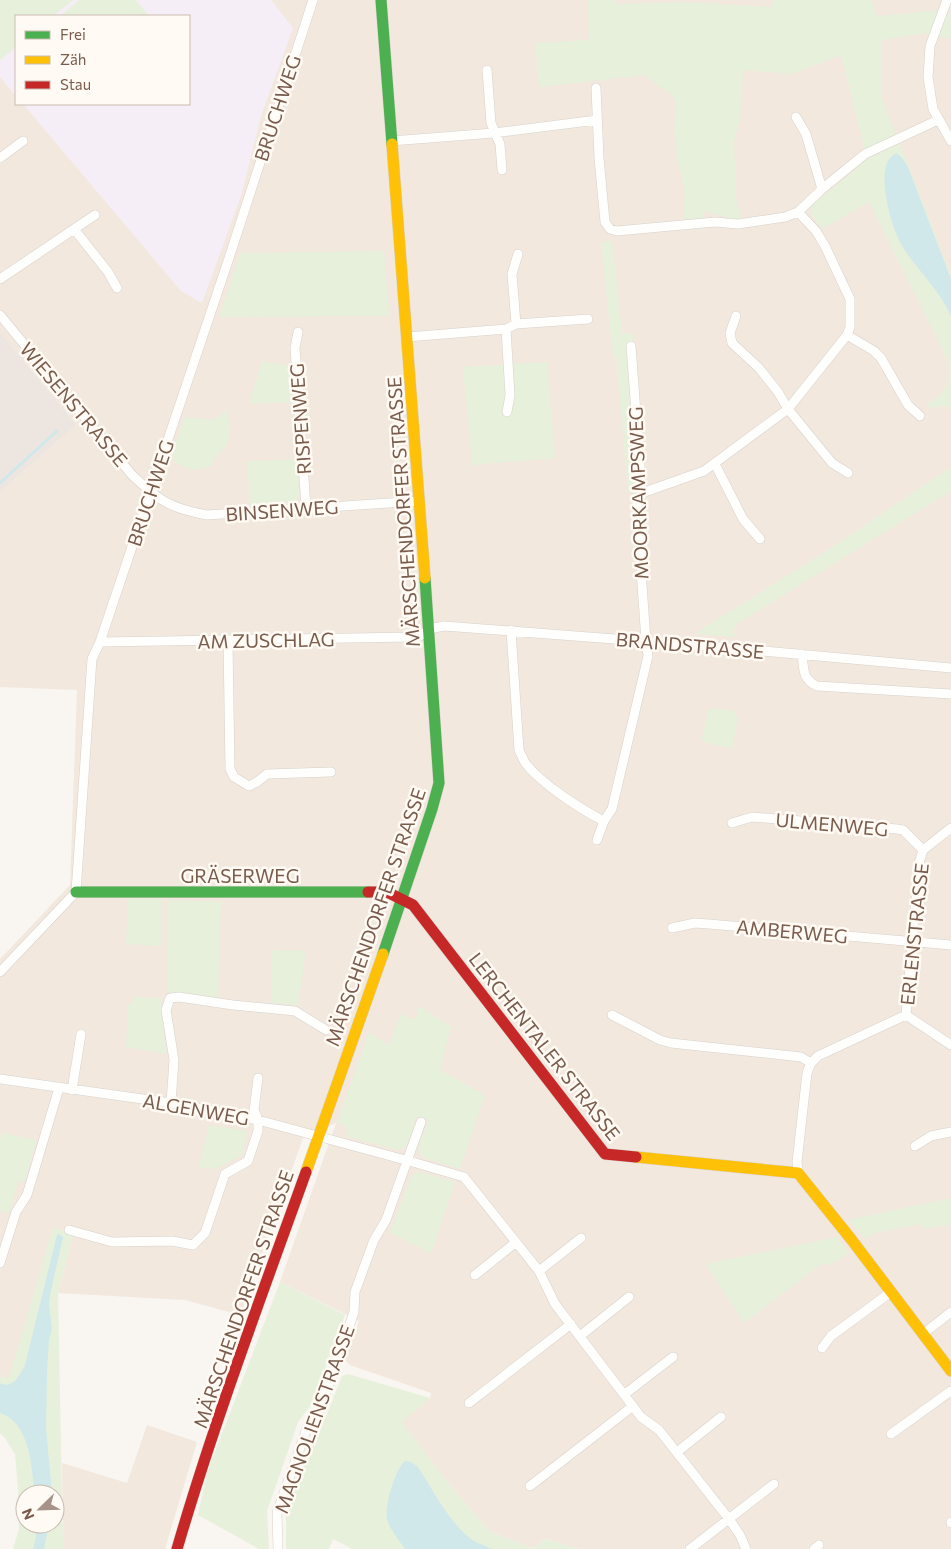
<svg xmlns="http://www.w3.org/2000/svg" width="951" height="1549" viewBox="0 0 951 1549" font-family="Commissioner,sans-serif">
	<style>
		.residential { fill: #f2e8de; fill-rule: evenodd }
		.industrial { fill: #ede5e0 }
		.education { fill: #f6eef6 }
		.green { fill: #e7f0db; fill-rule: evenodd }
		.water { fill: #d0e8ea }
		.lines { fill: none; stroke-linecap: round; stroke-linejoin: round }
		.stream { stroke: #d0e8ea; stroke-width: 3 }
		.street-casing { stroke: #d7d1cb; stroke-width: 10 }
		.fast-casing { stroke: #d9d2cb; stroke-width: 12 }
		.slow-casing { stroke: #d9d2cb; stroke-width: 12 }
		.jam-casing { stroke: #d9d2cb; stroke-width: 12 }
		.street { stroke: #fefefd; stroke-width: 9 }
		.fast { stroke: #4caf50; stroke-width: 11 }
		.slow { stroke: #ffc107; stroke-width: 11 }
		.jam { stroke: #c62828; stroke-width: 11 }
		.labels { text-anchor: middle; dominant-baseline: central; stroke-width: 5; stroke-linejoin: round; paint-order: stroke }
		.street-label { font-size: 19px; fill: #7a5c4d; stroke: #fffaf3 }
	</style>
	<rect width="100%" height="100%" fill="#f9f5f0"/>
	<path class="residential" d="M 0,0 L 951,0 L 951,1549 L 579,1549 L 546,1539 L 533,1548 L 490,1532 L 448,1483 L 401,1422 L 430,1398 L 431,1393 L 350,1365 L 346,1361 L 346,1356 L 359,1321 L 280,1282 L 336,1123 L 303,1138 L 240,1315 L 185,1300 L 58,1293 L 73,1235 L 9,1379 L 0,1377 L 0,959 L 70,885 L 77,690 L 0,687 L 0,492 L 76,425 L 0,332 ZM 16,16 L 189,16 L 189,104 L 16,104 Z
		M 147,1425 L 197,1442 L 165,1549 L 63,1549 L 62,1463 L 127,1483 Z"/>
	<path class="industrial" d="M 0,332 L 76,425 L 0,492 Z"/>
	<path class="education" d="M 73,0 L 271,0 L 293,28 L 261,116 L 241,196 L 202,303 L 181,291 L 23,104 L 189,104 L 189,16 L 53,16 Z
		M 16,47 L 16,96 L 0,77 L 0,60 Z"/>
	<path class="green" d="M 0,0 L 73,0 L 53,16 L 16,16 L 16,47 L 0,60 Z
		M 79,0 L 136,0 L 149,16 L 60,16 Z
		M 588,0 L 615,0 L 617,4 L 685,2 L 772,7 L 773,0 L 871,0 L 877,16 L 934,11 L 951,13 L 951,39 L 924,33 L 882,40 L 882,99 L 951,274 L 951,279 L 939,244 L 892,222 L 901,245 L 945,302 L 951,316 L 951,411 L 947,406 L 929,408 L 927,404 C 947,390 951,386 948,361 L 869,202 L 822,229 L 811,214 L 812,205 L 855,170 L 864,147 L 841,55 L 792,74 L 743,70 L 740,119 L 734,141 L 736,198 L 741,218 L 736,220 L 704,211 L 703,218 L 683,220 L 685,193 L 677,156 L 674,129 L 676,109 L 674,97 L 644,75 L 539,87 L 535,43 L 589,40 Z
		M 612,240 L 622,333 L 633,334 L 645,483 L 628,493 L 616,357 L 613,357 L 601,243 Z
		M 384,251 L 389,316 L 219,317 L 240,253 Z
		M 262,361 L 290,366 L 294,402 L 249,404 Z
		M 547,362 L 555,458 L 472,465 L 463,367 Z
		M 226,410 C 230,423 233,438 223,449 C 218,455 215,457 212,465 C 198,472 184,470 172,459 L 175,445 L 184,417 L 214,420 Z
		M 298,459 L 299,495 L 297,499 L 292,502 L 250,505 L 247,461 Z
		M 951,467 L 951,491 L 737,624 L 733,630 L 735,637 L 694,634 L 831,548 Z
		M 709,708 L 734,711 L 738,717 L 732,749 L 701,741 Z
		M 128,899 L 161,899 L 161,946 L 126,944 Z
		M 168,900 L 221,902 L 218,998 L 168,992 Z
		M 272,950 L 306,951 L 298,1005 L 271,1003 Z
		M 133,997 L 161,998 L 166,1054 L 126,1047 L 128,1005 L 132,1004 Z
		M 419,1006 L 451,1027 L 440,1070 L 485,1095 L 460,1169 L 424,1158 L 419,1153 L 418,1147 L 429,1120 L 416,1117 C 413,1129 412,1146 398,1150 L 349,1137 L 346,1126 L 337,1123 L 369,1032 L 389,1045 L 401,1014 L 416,1020 Z
		M 209,1125 L 247,1131 L 242,1155 L 215,1169 L 199,1167 Z
		M 2,1133 L 36,1140 L 24,1183 L 18,1181 L 9,1214 L 0,1210 L 0,1140 Z
		M 419,1172 L 455,1182 L 431,1253 L 389,1232 L 394,1223 L 410,1179 L 413,1174 Z
		M 951,1198 L 951,1224 L 925,1229 L 920,1224 L 874,1233 L 865,1239 L 848,1220 Z
		M 53,1227 L 73,1235 L 58,1293 L 63,1549 L 13,1549 L 19,1529 L 18,1488 L 15,1454 L 5,1438 L 0,1433 L 0,1377 L 9,1378 ZM 25,1494 L 55,1494 L 55,1524 L 25,1524 Z
		M 837,1237 L 849,1253 L 836,1262 L 820,1265 L 744,1323 L 706,1264 Z
		M 280,1282 L 345,1315 L 311,1405 L 298,1422 L 267,1511 L 269,1549 L 259,1549 L 198,1515 L 207,1473 Z
		M 348,1374 L 430,1398 L 402,1422 L 448,1483 L 490,1532 L 533,1548 L 546,1539 L 579,1549 L 352,1549 L 333,1539 L 329,1549 L 286,1549 L 286,1517 L 317,1428 L 327,1414 L 342,1376 Z"/>
	<path class="water" d="M 897,153 L 902,158 L 908,167 L 951,279 L 951,316 C 939,289 917,270 902,246 C 892,229 871,162 897,153 Z
		M 59,1234 L 63,1237 L 50,1295 L 49,1304 L 52,1330 L 49,1339 L 47,1372 L 46,1428 L 52,1494 L 35,1494 C 31,1468 31,1423 0,1413 L 0,1383 C 12,1390 20,1375 25,1365 L 57,1235 Z
		M 405,1461 L 411,1462 L 418,1467 C 433,1490 450,1525 474,1541 C 479,1544 486,1546 492,1549 L 405,1549 C 399,1540 390,1530 387,1519 C 384,1508 395,1469 405,1461 Z
		M 36,1524 L 49,1524 L 44,1549 L 33,1549 L 36,1537 Z"/>
	<g class="lines">
		<path class="stream" d="M 0,483 L 57,431"/>
		<defs>
			<path id="street" d="M 947,0 L 930,46 L 928,77 L 933,109 L 951,141
				M 487,70 L 491,123 L 500,144 L 502,170
				M 596,88 L 599,158 L 605,222 L 610,229 L 617,231 L 715,222 L 738,224 L 785,217 L 798,212 L 822,189 L 865,154 L 938,120
				M 796,117 L 806,134 L 822,189
				M 391,141 L 494,133 L 597,120
				M 0,158 L 23,141
				M 74,229 L 108,272 L 117,288
				M 0,279 L 95,215
				M 0,315 L 132,475 C 160,501 169,508 207,515 L 419,501
				M 736,316 L 730,333 L 732,343 L 759,368 L 778,392 L 788,409 L 832,463 L 848,473
				M 516,324 L 512,274 L 518,254
				M 506,329 L 510,395 L 507,412
				M 298,332 L 295,348 L 306,507
				M 847,335 L 874,351 L 881,358 L 908,405 L 920,416
				M 407,337 L 506,329 L 516,324 L 588,319
				M 715,464 L 743,519 L 760,539
				M 642,493 L 704,471 L 788,409 L 847,335 L 850,327 L 850,299 L 825,246 L 816,231 L 798,212
				M 511,630 L 519,750 C 521,754 523,760 526,764 C 542,784 580,809 604,821
				M 228,641 L 230,769 L 234,777 L 249,786 L 257,782 L 267,774 L 331,772
				M 100,642 L 415,637 L 420,636 L 429,629 L 444,626 L 719,647 L 951,668
				M 802,654 C 804,669 802,679 817,686 L 951,694
				M 732,823 L 752,817 L 897,829 L 903,830 L 923,850
				M 597,840 L 604,821 L 612,809 L 648,656 L 646,641 L 637,514 L 637,503 L 642,493 L 631,346
				M 672,928 L 695,923 L 709,924 L 951,945
				M 0,972 L 76,892 L 92,659 L 100,642 L 230,255 L 313,0
				M 612,1015 L 660,1040 L 671,1043 L 801,1057 L 811,1063
				M 906,1015 L 919,863 L 923,850 L 951,828
				M 906,1015 L 951,1045
				M 0,1079 L 171,1103 L 258,1120 L 409,1161 L 464,1177 L 539,1271 L 555,1304 L 641,1417 L 659,1430 L 729,1519 L 740,1535 L 746,1549
				M 72,1090 L 81,1034
				M 171,1103 L 174,1060 L 166,1010 L 170,998 L 179,997 L 233,1005 L 295,1011 L 326,1030
				M 915,1146 L 931,1136 L 951,1132
				M 798,1173 L 797,1162 L 807,1073 L 811,1063 L 818,1056 L 906,1015
				M 69,1230 L 112,1242 L 172,1241 L 193,1245 L 205,1233 L 225,1174 L 248,1161 L 258,1131 L 258,1120 L 254,1110 L 258,1078
				M 0,1263 L 16,1212 L 27,1195 L 59,1088
				M 539,1271 L 581,1238
				M 475,1275 L 515,1243
				M 923,1334 L 951,1312
				M 580,1336 L 629,1297
				M 822,1348 L 831,1336 L 891,1292
				M 625,1394 L 673,1357
				M 469,1403 L 571,1324
				M 891,1434 L 951,1391
				M 677,1452 L 721,1417
				M 530,1486 L 633,1406
				M 951,1523 L 951,1522
				M 278,1549 L 277,1513 L 307,1428 L 321,1407 L 354,1312 L 355,1292 L 374,1240 L 386,1220 L 421,1122
				M 690,1549 L 774,1484
				M 814,1549 L 819,1545"/>
			<path id="fast" d="M 381,0 L 392,144
				M 76,892 L 368,892
				M 383,954 L 432,809 L 439,783 L 425,578"/>
			<path id="slow" d="M 392,144 L 425,578
				M 636,1157 L 798,1173 L 851,1239 L 951,1371
				M 306,1172 L 383,954"/>
			<path id="jam" d="M 368,892 L 387,892 L 413,905 L 605,1154 L 636,1157
				M 177,1549 C 214,1422 261,1297 306,1172"/>
		</defs>
		<use href="#street" class="street-casing"/>
		<use href="#fast" class="fast-casing"/>
		<use href="#slow" class="slow-casing"/>
		<use href="#jam" class="jam-casing"/>
		<use href="#street" class="street"/>
		<use href="#fast" class="fast"/>
		<use href="#slow" class="slow"/>
		<use href="#jam" class="jam"/>
	</g>
	<g class="labels">
		<g class="street-label">
			<text transform="translate(277 108) rotate(-72)">BRUCHWEG</text>
			<text transform="translate(74 404) rotate(50)">WIESENSTRASSE</text>
			<text transform="translate(300 419) rotate(-94)">RISPENWEG</text>
			<text transform="translate(150 493) rotate(-72)">BRUCHWEG</text>
			<text transform="translate(638 493) rotate(-92)">MOORKAMPSWEG</text>
			<text transform="translate(282 510) rotate(-4)">BINSENWEG</text>
			<text transform="translate(403 512) rotate(-94)">MÄRSCHENDORFER STRASSE</text>
			<text transform="translate(266 640) rotate(-1)">AM ZUSCHLAG</text>
			<text transform="translate(690 645) rotate(5)">BRANDSTRASSE</text>
			<text transform="translate(832 824) rotate(5)">ULMENWEG</text>
			<text x="240" y="875">GRÄSERWEG</text>
			<text transform="translate(375 917) rotate(-71)">MÄRSCHENDORFER STRASSE</text>
			<text transform="translate(792 931) rotate(5)">AMBERWEG</text>
			<text transform="translate(914 934) rotate(-84)">ERLENSTRASSE</text>
			<text transform="translate(545 1046) rotate(52)">LERCHENTALER STRASSE</text>
			<text transform="translate(196 1109) rotate(10)">ALGENWEG</text>
			<text transform="translate(243 1299) rotate(-71)">MÄRSCHENDORFER STRASSE</text>
			<text transform="translate(314 1419) rotate(-70)">MAGNOLIENSTRASSE</text>
		</g>
	</g>
	<rect x="15" y="15" width="175" height="90" fill="#fffaf3" stroke="#cabbb1"/>
	<rect x="25" y="31" width="25" height="8" fill="#4caf50" stroke="#cabbb1"/>
	<text x="60" y="40" font-size="15" fill="#7a5c4d">Frei</text>
	<rect x="25" y="56" width="25" height="8" fill="#ffc107" stroke="#cabbb1"/>
	<text x="60" y="65" font-size="15" fill="#7a5c4d">Zäh</text>
	<rect x="25" y="81" width="25" height="8" fill="#c62828" stroke="#cabbb1"/>
	<text x="60" y="90" font-size="15" fill="#7a5c4d">Stau</text>
	<g transform="translate(40 1509) rotate(247)"><circle r="24" fill="#fffaf3" stroke="#cabbb1"/>
	<path d="M0-4L9 19L0 12L-9 19Z" fill="#a69286"/>
	<text y="-8" font-size="14" font-weight="bold" text-anchor="middle" fill="#7a5c4d">N</text>
	</g>
</svg>
